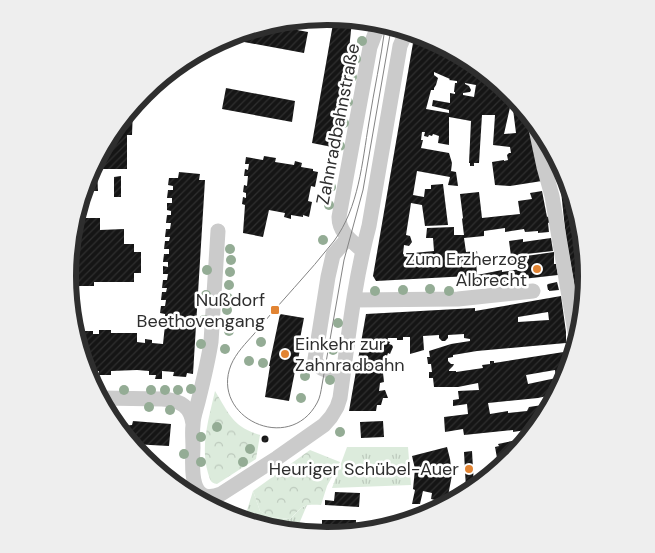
<svg xmlns="http://www.w3.org/2000/svg" width="655" height="553" viewBox="0 0 655 553" font-family="'DM Sans',sans-serif">
	<style>
		.grass { fill: url(#grass-tufts) }
		.forest { fill: url(#forest-crowns) }
		.building { fill: url(#building-hatch); fill-rule: evenodd }
		.lines { fill: none; stroke-linecap: round; stroke-linejoin: round }
		.minor { stroke: #cbcbcb; stroke-width: 15 }
		.tram { stroke: #838383; stroke-width: 1 }
		.tree { fill: #94ac95 }
		.poi-dot { fill: #e28433; stroke: #fff; stroke-width: 2 }
		.labels { text-anchor: middle; dominant-baseline: central; stroke-width: 5; stroke-linejoin: round; paint-order: stroke }
		.street-label { font-size: 18px; fill: #2e2e2e; stroke: #fff }
		.poi-label { font-size: 18px; fill: #2e2e2e; stroke: #fff; text-anchor: end }
		.rim { fill: none; stroke: #2e2e2e; stroke-width: 6 }
	</style>
	<defs>
		<pattern id="grass-tufts" width="24" height="20" patternUnits="userSpaceOnUse" patternTransform="scale(1.25)"><rect width="24" height="20" fill="#dcebdc"/><path d="M3 7l-1-3M5 7V3M7 7l1-3M15 17l-1-3M17 17v-4M19 17l1-3" fill="none" stroke="#bdcabd"/></pattern>
		<pattern id="forest-crowns" width="20" height="18" patternUnits="userSpaceOnUse" patternTransform="scale(1.25)"><rect width="20" height="18" fill="#dcebdc"/><path d="M2 6a3 3 0 1 1 6 0M12 15a3 3 0 1 1 6 0" fill="none" stroke="#bdcabd"/></pattern>
		<pattern id="building-hatch" width="6" height="6" patternUnits="userSpaceOnUse" patternTransform="scale(1.25)"><rect width="6" height="6" fill="#151515"/><path d="M-1 1l2-2M0 6l6-6M5 7l2-2" fill="none" stroke="#2f2f2f"/></pattern>
	</defs>
	<rect width="100%" height="100%" fill="#fff"/>
	<path class="grass" d="M 347,447 L 408,447 L 411,485 L 332,488 Z
		M 253,491 L 260,511 L 270,517 L 290,519 L 301,508 L 307,505 L 296,531 L 244,520 Z"/>
	<path class="forest" d="M 215,391 C 230,415 232,426 260,435 L 256,459 L 217,484 C 210,483 210,479 208,473 C 200,446 209,418 215,391 Z
		M 310,450 L 340,462 L 327,486 L 321,505 C 302,504 303,506 290,519 L 270,517 L 260,511 L 253,491 Z"/>
	<path class="building" d="M 334,18 L 352,21 L 349,50 L 332,147 L 312,143 Z
		M 276,26 L 308,32 L 304,53 L 244,42 L 246,32 Z
		M 424,38 L 443,47 L 512,93 L 513,94 L 504,134 L 516,133 L 513,109 L 516,99 L 527,115 L 532,142 L 542,181 L 510,186 L 495,185 L 492,162 L 504,160 L 504,161 L 508,160 L 507,155 L 509,153 L 511,153 L 510,147 L 493,145 L 495,115 L 482,115 L 479,163 L 474,163 L 474,166 L 470,166 L 470,163 L 469,163 L 471,121 L 449,117 L 449,145 L 438,143 L 439,136 L 433,134 L 432,136 L 429,135 L 428,137 L 424,136 L 425,132 L 422,132 L 421,140 L 423,140 L 421,148 L 449,153 L 452,163 L 451,171 L 456,172 L 458,186 L 448,185 L 450,177 L 417,171 L 413,195 L 424,197 L 425,189 L 431,189 L 431,185 L 443,184 L 448,225 L 425,226 L 422,205 L 411,203 L 406,235 L 410,236 L 412,242 L 409,246 L 404,245 L 403,254 L 434,251 L 433,238 L 426,238 L 427,228 L 454,227 L 454,235 L 464,235 L 462,219 L 463,218 L 460,194 L 479,192 L 482,218 L 520,214 L 518,201 L 532,199 L 530,193 L 542,191 L 547,217 L 549,216 L 550,222 L 548,223 L 549,232 L 538,233 L 538,231 L 525,232 L 524,229 L 505,232 L 505,228 L 484,231 L 484,236 L 464,238 L 466,252 L 477,251 L 478,260 L 476,260 L 477,275 L 502,270 L 502,272 L 521,269 L 520,260 L 507,262 L 506,256 L 511,256 L 509,241 L 523,239 L 523,242 L 551,238 L 553,251 L 526,254 L 526,256 L 554,252 L 554,264 L 556,264 L 558,275 L 514,280 L 471,288 L 469,276 L 376,281 L 373,276 L 413,43 ZM 434,72 L 450,79 L 449,80 L 457,81 L 457,83 L 455,83 L 454,92 L 455,92 L 455,94 L 450,93 L 450,103 L 433,100 L 432,106 L 449,110 L 449,113 L 426,109 L 431,90 L 434,90 L 434,88 L 436,85 L 438,78 L 434,75 ZM 465,83 L 476,85 L 474,97 L 463,95 L 463,93 L 470,92 L 471,90 L 469,86 L 465,84 Z
		M 226,88 L 295,101 L 292,122 L 222,109 Z
		M 133,109 L 132,135 L 127,135 L 127,169 L 101,169 L 101,156 Z
		M 543,140 L 568,177 L 588,277 L 580,317 L 566,238 L 561,191 L 557,173 L 556,172 L 553,164 L 549,165 Z
		M 264,156 L 276,158 L 275,162 L 294,165 L 295,161 L 302,163 L 301,167 L 313,169 L 313,171 L 318,172 L 315,187 L 311,186 L 308,201 L 312,202 L 309,217 L 303,215 L 303,217 L 291,215 L 291,219 L 284,217 L 285,213 L 269,210 L 263,237 L 243,233 L 245,205 L 242,204 L 243,197 L 246,198 L 246,193 L 243,192 L 244,185 L 247,186 L 248,176 L 244,176 L 245,169 L 248,170 L 249,164 L 245,164 L 246,157 L 263,160 Z
		M 91,171 L 97,171 L 98,191 L 84,191 L 87,177 Z
		M 179,172 L 200,174 L 199,180 L 205,180 L 193,374 L 187,373 L 186,377 L 173,376 L 174,372 L 162,371 L 162,379 L 155,379 L 156,375 L 149,375 L 149,371 L 137,370 L 111,371 L 111,375 L 99,375 L 99,371 L 93,371 L 93,375 L 87,375 L 78,331 L 93,331 L 93,334 L 99,334 L 99,330 L 111,330 L 111,333 L 137,333 L 137,342 L 145,343 L 145,339 L 152,340 L 152,343 L 163,344 L 165,325 L 159,325 L 160,317 L 165,317 L 165,314 L 160,313 L 161,306 L 165,306 L 166,300 L 161,300 L 162,292 L 166,292 L 167,288 L 162,288 L 163,280 L 167,280 L 168,274 L 163,274 L 163,266 L 168,267 L 168,262 L 163,262 L 164,254 L 169,254 L 169,249 L 164,249 L 165,241 L 169,241 L 170,237 L 165,237 L 166,229 L 170,229 L 171,223 L 166,223 L 167,215 L 171,215 L 171,211 L 167,210 L 167,203 L 172,203 L 172,198 L 167,198 L 168,190 L 173,190 L 173,186 L 168,185 L 169,178 L 178,178 Z
		M 121,176 L 121,197 L 114,197 L 114,177 Z
		M 79,218 L 100,218 L 100,230 L 124,229 L 124,244 L 134,244 L 134,252 L 141,252 L 141,273 L 134,273 L 134,282 L 94,282 L 94,286 L 69,286 L 67,276 Z
		M 557,282 L 559,290 L 549,291 L 549,290 L 548,290 L 547,285 L 548,284 Z
		M 561,296 L 566,332 L 566,343 L 477,351 L 453,355 L 453,357 L 448,358 L 448,361 L 451,364 L 454,364 L 453,366 L 449,370 L 449,371 L 456,371 L 456,372 L 483,368 L 482,365 L 490,364 L 490,361 L 494,361 L 494,363 L 570,351 L 571,359 L 568,376 L 556,394 L 538,398 L 488,403 L 490,414 L 508,411 L 508,413 L 527,411 L 529,407 L 549,404 L 532,429 L 513,432 L 513,430 L 464,435 L 463,429 L 445,432 L 444,417 L 468,414 L 467,404 L 453,406 L 453,400 L 459,399 L 458,391 L 479,390 L 478,383 L 458,387 L 434,387 L 433,378 L 429,378 L 429,372 L 432,372 L 431,364 L 428,364 L 427,357 L 430,357 L 429,351 L 451,344 L 470,341 L 470,339 L 464,338 L 464,334 L 448,335 L 448,338 L 445,341 L 442,341 L 439,338 L 439,335 L 423,336 L 424,350 L 410,354 L 410,337 L 403,337 L 403,340 L 397,340 L 397,338 L 388,338 L 387,341 L 390,342 L 389,344 L 392,345 L 393,347 L 390,354 L 388,353 L 387,356 L 385,355 L 384,362 L 390,360 L 392,370 L 383,373 L 384,382 L 380,383 L 379,391 L 385,390 L 388,398 L 383,398 L 381,405 L 377,405 L 376,411 L 349,411 L 366,314 L 475,308 L 475,311 ZM 548,312 L 549,320 L 518,322 L 518,317 ZM 555,370 L 556,378 L 528,384 L 526,375 Z
		M 280,314 L 304,318 L 298,349 L 300,349 L 296,371 L 295,371 L 289,401 L 265,397 L 270,366 L 269,366 Z
		M 133,421 L 171,424 L 169,446 L 132,444 L 120,426 L 132,425 Z
		M 383,421 L 384,437 L 361,438 L 360,422 Z
		M261.5 439a3.5 3.5 0 1 1 7 0a3.5 3.5 0 1 1-7 0Z
		M 526,438 L 511,461 L 502,467 L 500,458 L 497,458 L 495,447 L 499,446 L 498,444 Z
		M 447,447 L 450,459 L 452,475 L 448,496 L 444,495 L 443,502 L 431,499 L 432,493 L 423,491 L 420,504 L 412,504 L 415,490 L 413,489 L 415,469 L 412,456 Z
		M 472,451 L 474,486 L 454,499 L 453,494 L 455,493 L 455,490 L 466,489 L 464,452 Z
		M 335,492 L 360,493 L 359,507 L 325,505 L 325,500 L 334,501 Z
		M 391,517 L 399,517 L 399,520 L 405,521 L 381,526 L 381,520 L 391,520 Z
		M 322,520 L 356,520 L 356,531 L 327,537 L 322,536 Z"/>
	<g class="lines">
		<path class="minor" d="M 536,129 L 544,167 L 552,196 L 576,338
			M 218,231 L 211,342 C 208,362 203,382 198,402 C 196,410 193,417 193,425 C 192,432 193,440 193,448 C 192,468 189,507 221,494 L 277,458 L 324,425 L 331,417 L 337,407 L 340,398 C 348,340 354,282 369,226 L 400,46 L 406,32
			M 363,251 C 352,241 339,233 339,217 L 370,47 L 378,26
			M 354,300 L 458,299 L 533,291
			M 343,372 C 332,372 319,372 315,359 L 328,277 L 333,255 L 348,238
			M 102,398 L 162,399 C 180,400 191,406 193,424"/>
		<path class="tram" d="M 385,28 C 381,59 374,90 369,122 C 362,163 359,207 334,241 C 309,273 280,302 254,334 C 246,343 236,353 231,365 C 210,417 289,455 317,403 C 320,398 321,391 322,385 L 344,260 L 363,190 L 391,29"/>
	</g>
	<g class="tree">
		<circle cx="362" cy="41" r="5"/>
		<circle cx="356" cy="59" r="5"/>
		<circle cx="352" cy="77" r="5"/>
		<circle cx="348" cy="102" r="5"/>
		<circle cx="344" cy="123" r="5"/>
		<circle cx="340" cy="146" r="5"/>
		<circle cx="331" cy="187" r="5"/>
		<circle cx="329" cy="205" r="5"/>
		<circle cx="323" cy="240" r="5"/>
		<circle cx="230" cy="249" r="5"/>
		<circle cx="231" cy="260" r="5"/>
		<circle cx="207" cy="270" r="5"/>
		<circle cx="230" cy="272" r="5"/>
		<circle cx="229" cy="285" r="5"/>
		<circle cx="430" cy="289" r="5"/>
		<circle cx="403" cy="290" r="5"/>
		<circle cx="375" cy="291" r="5"/>
		<circle cx="449" cy="291" r="5"/>
		<circle cx="206" cy="295" r="5"/>
		<circle cx="228" cy="298" r="5"/>
		<circle cx="227" cy="310" r="5"/>
		<circle cx="204" cy="320" r="5"/>
		<circle cx="338" cy="323" r="5"/>
		<circle cx="229" cy="331" r="5"/>
		<circle cx="261" cy="342" r="5"/>
		<circle cx="201" cy="344" r="5"/>
		<circle cx="309" cy="346" r="5"/>
		<circle cx="225" cy="349" r="5"/>
		<circle cx="333" cy="350" r="5"/>
		<circle cx="249" cy="361" r="5"/>
		<circle cx="263" cy="363" r="5"/>
		<circle cx="305" cy="376" r="5"/>
		<circle cx="330" cy="380" r="5"/>
		<circle cx="191" cy="389" r="5"/>
		<circle cx="124" cy="390" r="5"/>
		<circle cx="151" cy="390" r="5"/>
		<circle cx="165" cy="390" r="5"/>
		<circle cx="178" cy="390" r="5"/>
		<circle cx="301" cy="398" r="5"/>
		<circle cx="149" cy="407" r="5"/>
		<circle cx="170" cy="410" r="5"/>
		<circle cx="217" cy="427" r="5"/>
		<circle cx="340" cy="432" r="5"/>
		<circle cx="201" cy="437" r="5"/>
		<circle cx="250" cy="449" r="5"/>
		<circle cx="184" cy="454" r="5"/>
		<circle cx="201" cy="462" r="5"/>
		<circle cx="243" cy="462" r="5"/>
	</g>
	<g class="poi-dot">
		<circle cx="537" cy="269" r="5"/>
		<rect x="270" y="305" width="10" height="10" rx="2.5"/>
		<circle cx="285" cy="354" r="5"/>
		<circle cx="469" cy="469" r="5"/>
	</g>
	<g class="labels">
		<g class="street-label">
			<text transform="translate(338 124) rotate(-79)">Zahnradbahnstraße</text>
		</g>
		<g class="poi-label">
			<text x="527" y="259">Zum Erzherzog<tspan x="527" dy="21">Albrecht</tspan></text>
			<text x="265" y="300">Nußdorf<tspan x="265" dy="21">Beethovengang</tspan></text>
			<text x="295" y="344" text-anchor="start">Einkehr zur<tspan x="295" dy="21">Zahnradbahn</tspan></text>
			<text x="459" y="469">Heuriger Schübel-Auer</text>
		</g>
	</g>
	<path d="M0 0H655V553H0ZM76 276a251 251 0 1 1 502 0a251 251 0 1 1-502 0Z" fill="#eee" fill-rule="evenodd"/>
	<path class="rim" d="M76 276a251 251 0 1 1 502 0a251 251 0 1 1-502 0Z"/>
</svg>
